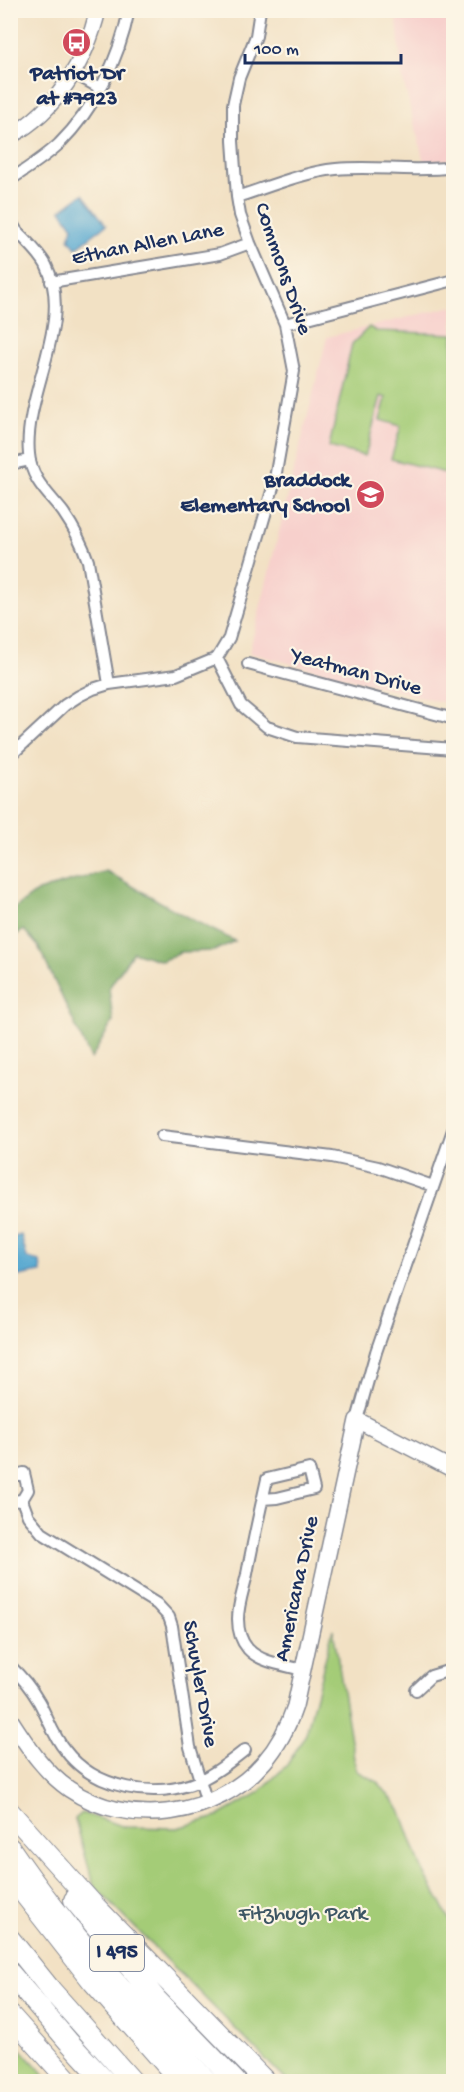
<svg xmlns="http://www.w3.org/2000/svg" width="464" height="2092" viewBox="0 0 464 2092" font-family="'Gochi Hand',sans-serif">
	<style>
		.built { fill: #f7d0cc }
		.green { fill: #a4cc77; stroke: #607e6a; stroke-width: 1.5 }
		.forest { fill: #83b068; stroke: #4f7063; stroke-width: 1.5 }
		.water { fill: #54a7d0; stroke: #386b97; stroke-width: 1.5 }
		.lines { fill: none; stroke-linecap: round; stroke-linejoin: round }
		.street-casing { stroke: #868891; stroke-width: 14 }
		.secondary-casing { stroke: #868891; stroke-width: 18 }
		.highway-casing { stroke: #868891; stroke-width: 22 }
		.street { stroke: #fff; stroke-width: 10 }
		.secondary { stroke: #fff; stroke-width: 15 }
		.highway { stroke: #fff; stroke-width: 20 }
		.labels { text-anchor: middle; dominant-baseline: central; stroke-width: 4.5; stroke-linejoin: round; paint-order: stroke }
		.shield { fill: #fcf5e5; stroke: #5e6a86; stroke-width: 1.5 }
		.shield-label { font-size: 21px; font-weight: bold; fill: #1b2f5e }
		.poi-label { font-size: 22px; font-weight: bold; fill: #1b2f5e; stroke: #fcf5e5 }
		.street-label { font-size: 22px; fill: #1b2f5e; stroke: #fcf5e5 }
		.park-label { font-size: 22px; fill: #3d5664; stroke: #fcf5e5 }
	</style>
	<rect width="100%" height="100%" fill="#fcf5e5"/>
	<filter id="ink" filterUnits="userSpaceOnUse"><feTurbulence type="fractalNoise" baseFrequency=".0167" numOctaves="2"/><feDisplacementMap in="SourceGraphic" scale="12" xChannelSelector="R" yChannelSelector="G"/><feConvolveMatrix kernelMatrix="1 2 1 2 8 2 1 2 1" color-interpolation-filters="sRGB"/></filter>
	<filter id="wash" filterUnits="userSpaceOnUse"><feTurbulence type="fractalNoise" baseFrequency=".008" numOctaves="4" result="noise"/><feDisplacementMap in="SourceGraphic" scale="24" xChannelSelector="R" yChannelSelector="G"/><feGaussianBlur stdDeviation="1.35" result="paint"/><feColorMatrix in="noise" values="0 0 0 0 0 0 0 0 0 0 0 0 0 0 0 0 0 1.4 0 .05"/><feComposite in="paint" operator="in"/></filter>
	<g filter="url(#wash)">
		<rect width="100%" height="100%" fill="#f2e1c4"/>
		<path class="built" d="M 396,11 L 453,11 L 453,159 L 424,163 L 402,76 Z
			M 453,306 L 453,705 L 249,653 L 327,337 Z"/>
		<path class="green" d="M 369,327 L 376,331 L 453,334 L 453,475 L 391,459 L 401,426 L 380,420 L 386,398 L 381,396 L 365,456 L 329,447 L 352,344 Z
			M 333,1629 L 356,1771 L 378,1782 L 400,1809 L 421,1867 L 453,1925 L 454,2056 L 450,2058 L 453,2081 L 287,2081 L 94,1886 L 75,1819 L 82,1813 L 126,1827 L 177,1828 L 217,1817 L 257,1794 L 287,1765 L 306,1734 Z
			M 10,2037 L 50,2081 L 11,2081 Z"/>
		<path class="forest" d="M 106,871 L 185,916 L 235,941 L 214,951 L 180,952 L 162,961 L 133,952 L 109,988 L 113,1021 L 91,1059 L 38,946 L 24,930 L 11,938 L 11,911 L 38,891 Z"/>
		<path class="water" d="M 83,194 L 106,225 L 76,248 L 69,239 L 73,227 L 61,210 Z
			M 21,1235 L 27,1258 L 40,1261 L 41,1272 L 14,1277 L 11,1263 L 11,1238 Z"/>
	</g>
	<g filter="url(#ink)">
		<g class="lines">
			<defs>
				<path id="street" d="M 73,73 L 100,88
					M 10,180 C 26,169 44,158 59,144 C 95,108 119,60 129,10
					M 237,197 C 268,187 304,172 336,169 C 375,165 414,173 454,167
					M 10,220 L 16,230 L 11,227
					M 16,230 C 26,241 39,252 46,265 C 75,322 23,394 29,454 C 31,480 49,494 63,512 C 74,528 82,543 88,561 L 109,684
					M 51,282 L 220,254 L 250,243
					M 285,324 L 454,280
					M 10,464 L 30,460
					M 217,658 L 241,705 L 267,727 L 297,737 L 454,749
					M 248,664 L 454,719
					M 10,756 L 65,705 L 79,696 L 93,689 L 109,684 L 176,675 L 217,658 L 229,638 L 274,484 L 294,371 L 285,324 L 250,243 L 240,215 L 237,197 L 233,141 L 233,105 L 239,78 L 256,36 L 260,10
					M 162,1136 L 332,1157 L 378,1167 L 433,1186
					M 357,1420 L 376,1352 L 454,1127
					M 10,1476 L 24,1473 L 28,1490 L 22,1500 L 10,1501
					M 262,1499 L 277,1498 L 314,1489 L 309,1469 L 267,1479 C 260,1510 253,1542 247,1574 C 244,1588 238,1604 238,1619 C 238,1630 241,1641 248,1649 C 261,1663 285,1665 303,1670
					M 22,1500 L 28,1516 L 42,1533 L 157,1604 L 169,1617 L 172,1626 L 190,1747 L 207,1803
					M 10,1666 C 22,1677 31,1688 39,1702 C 48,1718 53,1736 65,1750 C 94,1789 156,1800 199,1781 C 216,1773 230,1762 245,1750
					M 416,1690 L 431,1676 L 454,1669"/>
				<path id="secondary" d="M 10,136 C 57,111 86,60 98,10
					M 10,1719 C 27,1745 43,1771 69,1789 C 129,1830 217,1817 264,1762 C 279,1745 288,1727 295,1706 L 357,1420 L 454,1470"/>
				<path id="highway" d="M 10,1812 L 93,1904 L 266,2082
					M 10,1848 C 68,1933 137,2008 208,2082
					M 10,1876 L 93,1982 L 181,2082
					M 74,1900 L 157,2000 L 236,2082
					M 10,1939 L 51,1990 L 133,2082
					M 10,1973 L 68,2041 L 106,2082
					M 10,2015 L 70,2082"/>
			</defs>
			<use href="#street" class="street-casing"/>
			<use href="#secondary" class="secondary-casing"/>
			<use href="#highway" class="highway-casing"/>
			<use href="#street" class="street"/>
			<use href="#secondary" class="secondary"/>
			<use href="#highway" class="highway"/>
		</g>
	</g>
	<defs>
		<symbol id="bus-disc" viewBox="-11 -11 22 22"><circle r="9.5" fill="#d1495b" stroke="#fcf5e5"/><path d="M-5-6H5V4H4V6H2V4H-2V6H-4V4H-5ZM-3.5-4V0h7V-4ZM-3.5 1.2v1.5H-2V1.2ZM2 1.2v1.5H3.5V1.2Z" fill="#fff"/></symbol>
		<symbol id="school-disc" viewBox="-11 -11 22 22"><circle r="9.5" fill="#d1495b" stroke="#fcf5e5"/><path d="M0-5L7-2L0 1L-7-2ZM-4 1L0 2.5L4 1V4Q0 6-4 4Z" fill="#fff"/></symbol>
	</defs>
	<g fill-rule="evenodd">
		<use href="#bus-disc" x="60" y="26" width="33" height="33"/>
		<use href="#school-disc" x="354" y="478" width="33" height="33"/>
	</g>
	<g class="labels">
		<rect class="shield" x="90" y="1935" width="54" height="36" rx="4.5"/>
		<g class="shield-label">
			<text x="117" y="1953">I 495</text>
		</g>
		<g class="poi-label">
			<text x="77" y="75">Patriot Dr<tspan x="77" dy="25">at #7923</tspan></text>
			<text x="350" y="482" text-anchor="end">Braddock<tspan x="350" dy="25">Elementary School</tspan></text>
		</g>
		<g class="street-label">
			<text transform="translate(148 245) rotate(-11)">Ethan Allen Lane</text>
			<text transform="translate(282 269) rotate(71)">Commons Drive</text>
			<text transform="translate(356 673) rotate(15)">Yeatman Drive</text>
			<text transform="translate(298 1589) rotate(-78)">Americana Drive</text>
			<text transform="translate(199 1684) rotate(80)">Schuyler Drive</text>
		</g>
		<g class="park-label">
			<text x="303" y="1915">Fitzhugh Park</text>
		</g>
	</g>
	<rect width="464" height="2092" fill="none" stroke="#fcf5e5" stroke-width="36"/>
	<path d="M245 54v9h156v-9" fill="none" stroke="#1b2f5e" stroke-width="3"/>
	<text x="254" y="54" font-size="18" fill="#1b2f5e" stroke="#fcf5e5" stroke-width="4.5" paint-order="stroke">100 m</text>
</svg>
